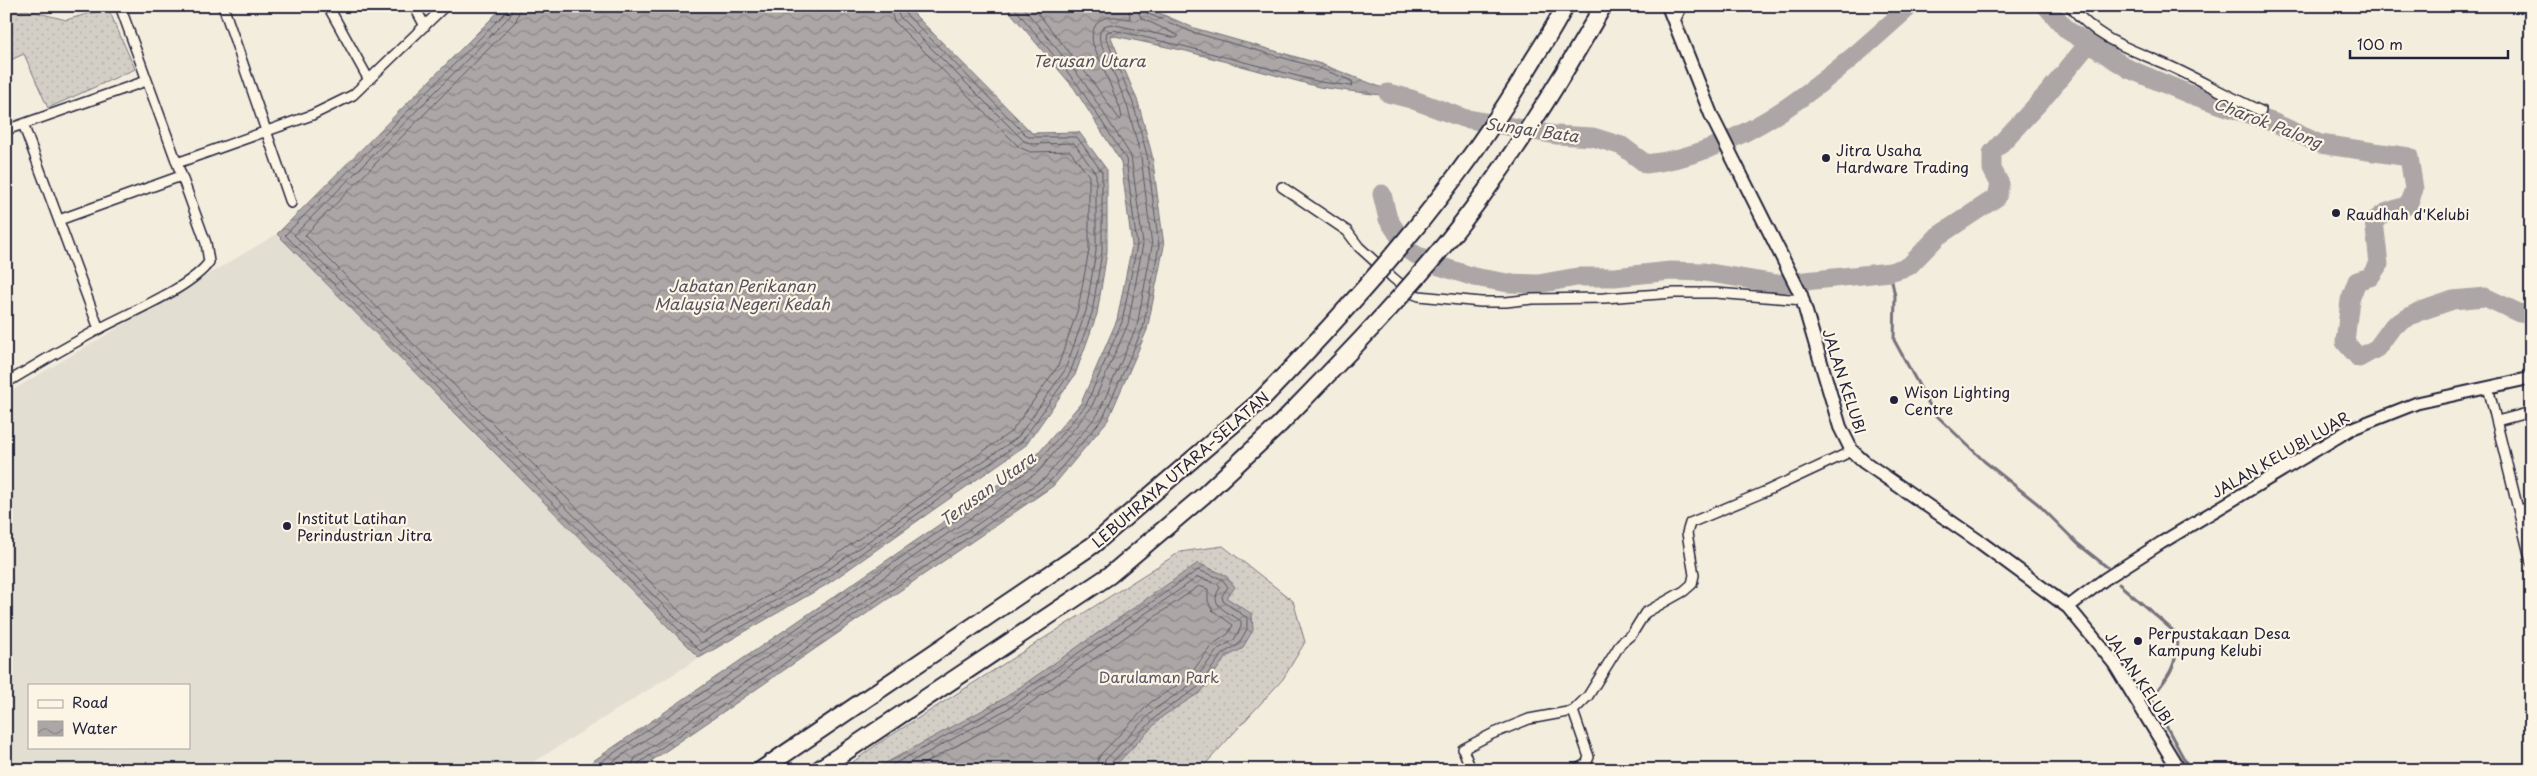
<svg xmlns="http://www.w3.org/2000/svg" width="2537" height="776" viewBox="0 0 2537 776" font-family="'Playpen Sans',sans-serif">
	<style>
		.built { fill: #e3ded2; fill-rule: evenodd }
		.grass { fill: url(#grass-dots); stroke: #7b7880 }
		.water { fill: url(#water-waves); stroke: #75727b }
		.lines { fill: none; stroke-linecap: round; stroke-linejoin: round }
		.shore { stroke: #595766; stroke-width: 1 }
		.stream { stroke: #75727b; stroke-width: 3 }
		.river { stroke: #aca7a6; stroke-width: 19 }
		.minor-casing { stroke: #22223b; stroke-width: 12 }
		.tertiary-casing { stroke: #22223b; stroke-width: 15 }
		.secondary-casing { stroke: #22223b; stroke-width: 16 }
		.motorway-casing { stroke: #22223b; stroke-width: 20 }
		.minor { stroke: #fcf5e5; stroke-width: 9 }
		.tertiary { stroke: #fcf5e5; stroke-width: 11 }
		.secondary { stroke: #fcf5e5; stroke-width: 12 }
		.motorway { stroke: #fcf5e5; stroke-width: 16 }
		.motorway-bridge-casing { stroke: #22223b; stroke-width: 20; stroke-linecap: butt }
		.motorway-bridge { stroke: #fcf5e5; stroke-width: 16 }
		.poi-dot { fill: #22223b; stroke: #fcf5e5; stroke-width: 2 }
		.labels { text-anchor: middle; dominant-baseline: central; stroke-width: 4.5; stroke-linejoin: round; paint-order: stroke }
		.poi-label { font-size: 15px; fill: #22223b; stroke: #fcf5e5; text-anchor: start }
		.street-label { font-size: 15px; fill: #22223b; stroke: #fcf5e5 }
		.park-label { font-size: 15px; fill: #575665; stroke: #fcf5e5 }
		.water-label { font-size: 16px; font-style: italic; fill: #525160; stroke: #fcf5e5 }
	</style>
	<defs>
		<pattern id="grass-dots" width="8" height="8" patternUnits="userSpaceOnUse" patternTransform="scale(1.25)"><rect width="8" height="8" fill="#d4cfc6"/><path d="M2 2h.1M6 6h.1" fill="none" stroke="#b6b1ab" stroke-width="1.8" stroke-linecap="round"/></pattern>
		<pattern id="water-waves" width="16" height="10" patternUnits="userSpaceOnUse" patternTransform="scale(1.25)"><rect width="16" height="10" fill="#aca7a6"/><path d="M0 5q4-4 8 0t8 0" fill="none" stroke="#8c8888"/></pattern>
	</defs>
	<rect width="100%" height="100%" fill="#f3edde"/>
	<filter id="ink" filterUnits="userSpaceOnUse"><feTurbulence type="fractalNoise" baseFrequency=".02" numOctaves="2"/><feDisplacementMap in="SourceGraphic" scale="10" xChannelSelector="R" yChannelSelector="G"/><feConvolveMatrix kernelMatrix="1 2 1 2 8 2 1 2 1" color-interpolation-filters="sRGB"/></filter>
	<g filter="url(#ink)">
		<path class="built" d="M 277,234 L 699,658 L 521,770 L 16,770 L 6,742 L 6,394 ZM 29,685 L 189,685 L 189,747 L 29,747 Z"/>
		<path class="grass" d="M 108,8 L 135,69 L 48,108 L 24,54 L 6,62 L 6,12 L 27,10 L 66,20 Z
			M 1223,546 L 1293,601 L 1305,642 L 1283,679 L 1200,770 L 842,770 L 879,743 L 1180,552 Z"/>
		<path class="water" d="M 504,6 L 906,6 L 1032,133 L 1079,132 L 1107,170 L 1107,252 L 1097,314 L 1075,375 L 1026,445 L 826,585 L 699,658 L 277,234 Z
			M 1005,6 L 1143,6 L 1194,28 L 1321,64 L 1411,99 L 1319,87 L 1186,51 L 1110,35 L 1138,102 L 1152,155 L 1164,246 L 1147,330 L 1108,420 L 1053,486 L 638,770 L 580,770 L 1031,462 L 1081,403 L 1117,320 L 1132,245 L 1121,162 L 1074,88 Z
			M 1198,563 L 1225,575 L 1235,587 L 1227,598 L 1252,614 L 1253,630 L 1242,649 L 1226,657 L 1201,692 L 1163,716 L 1111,770 L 873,770 L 1003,699 Z"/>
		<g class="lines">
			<path class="shore" d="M 507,6 L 506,12 L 285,235 L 700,651 L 823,580 L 1022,441 L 1070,373 L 1092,313 L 1102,252 L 1102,172 L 1077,137 L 1028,137 L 904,12 L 903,6
				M 514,6 L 510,16 L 294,235 L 701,643 L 820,575 L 1018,437 L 1065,370 L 1086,311 L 1096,251 L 1096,174 L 1074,143 L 1032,144 L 1024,141 L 899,16 L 896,6
				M 521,6 L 516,21 L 305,235 L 702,634 L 816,569 L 1012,431 L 1058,366 L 1078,309 L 1089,250 L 1089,176 L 1070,151 L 1030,152 L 1019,147 L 894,21 L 889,6
				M 1032,6 L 1089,77 L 1120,120 L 1122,118 L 1120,108 L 1093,44 C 1090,31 1096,18 1110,17 C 1117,16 1123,19 1130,19 L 1129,6
				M 589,770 L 1034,467 L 1086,405 L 1122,322 L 1137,245 L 1126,159 L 1078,85 L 1013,6
				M 601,770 L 1038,472 L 1091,408 L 1128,324 L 1143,244 L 1131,156 L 1083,81 L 1022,6
				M 630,770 L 635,758 L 1045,478 L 1098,414 L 1137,326 L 1152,246 L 1141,157 L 1127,105 L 1100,41 C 1098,32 1102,25 1111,24 L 1176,38 L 1179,36 L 1141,18 L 1136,6
				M 636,770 L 639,763 L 1049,482 L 1103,418 L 1143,328 L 1159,246 L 1147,155 L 1133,103 L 1106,38 L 1107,32 L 1113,30 L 1187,47 L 1320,82 L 1351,86 L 1353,84 L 1352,81 L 1319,68 L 1192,32 L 1146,13 L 1143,6
				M 883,770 L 1006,703 L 1198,570 L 1222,579 L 1228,587 L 1222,596 L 1223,601 L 1247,618 L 1247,629 L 1238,645 L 1223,653 L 1197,688 L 1160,713 L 1110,764 L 1108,770
				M 896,770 L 1009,708 L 1198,577 L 1218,584 L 1220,588 C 1207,606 1229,612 1241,621 L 1241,627 L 1234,640 L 1218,649 L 1192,684 L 1156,708 L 1105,760 L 1102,770
				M 912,770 L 1013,715 L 1199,586 L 1208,589 L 1208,601 L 1212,610 L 1233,625 L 1228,634 L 1212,645 L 1187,679 L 1151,702 L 1100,755 L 1094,770"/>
			<path class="stream" d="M 1890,272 L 1895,296 L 1894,340 L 1934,413 L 1984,461 L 2038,504 L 2078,544 L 2107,567
				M 2119,584 L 2177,634 C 2178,665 2170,675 2151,698 L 2190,770"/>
			<path class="river" d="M 2046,6 L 2067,30 L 2129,69 L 2189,94 L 2275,123 L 2320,144 L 2409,157 L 2414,189 L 2408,205 L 2385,213 L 2374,221 L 2379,264 L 2370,277 L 2357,281 L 2350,300 L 2345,342 L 2359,358 L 2377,348 L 2393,326 L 2418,312 L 2453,300 L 2485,297 L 2519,313 L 2531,315
				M 1388,93 L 1411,99 L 1463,118 L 1556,135 L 1593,137 L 1622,146 L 1646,164 C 1749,153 1836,73 1910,6
				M 1382,194 L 1388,219 L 1409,251 L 1433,264 L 1474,277 L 1508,283 L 1538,284 L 1577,277 L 1615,277 L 1670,271 L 1704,272 L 1777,284 L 1890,272 L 1909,266 L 1938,236 L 1997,197 L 2000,184 L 1992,169 L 1992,153 L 2047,94 L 2088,44"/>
			<defs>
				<path id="minor" d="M 223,6 L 291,203
					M 328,6 L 369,80
					M 414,6 L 425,26
					M 2070,6 C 2103,45 2134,49 2178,70 C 2205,83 2232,98 2261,111
					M 1674,23 L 1682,6
					M 23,124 L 99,329
					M 6,130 L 146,81
					M 177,163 L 312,115 L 353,95 L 445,6
					M 1282,187 L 1347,231 L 1359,247 L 1392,277 L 1411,293 L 1419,296 L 1481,302 L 1506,302 L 1532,299 L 1604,298 L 1674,293 L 1716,293 L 1803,300
					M 59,220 L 181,176
					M 6,383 C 37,364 68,346 99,329 C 128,313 191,288 209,262 L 206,243 L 120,6
					M 2488,387 L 2531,562
					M 2497,421 L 2531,412
					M 2519,510 L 2531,507
					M 1471,770 L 1463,749 L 1492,734 L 1529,719 L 1573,711
					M 1575,770 L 1586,764 L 1589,757 L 1573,711 L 1588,696 L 1621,643 L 1632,634 L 1645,613 L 1684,591 L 1692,584 L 1694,575 L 1687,533 L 1690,523 L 1764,492 L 1852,451"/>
				<path id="tertiary" d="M 2068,607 L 2105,579 L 2161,543 L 2351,429 L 2417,403 L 2531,378"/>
				<path id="secondary" d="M 1668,6 L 1712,117 L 1801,295 L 1840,427 L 1852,451 L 1864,462 L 1980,542 L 2068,607 L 2114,663 L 2179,770"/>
				<path id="motorway" d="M 761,770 L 1093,545 L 1259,402
					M 818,770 L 1110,575 L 1203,496 L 1280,424"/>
			</defs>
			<use href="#minor" class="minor-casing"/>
			<use href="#tertiary" class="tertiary-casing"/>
			<use href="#secondary" class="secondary-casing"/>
			<use href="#motorway" class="motorway-casing"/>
			<use href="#minor" class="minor"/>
			<use href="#tertiary" class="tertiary"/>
			<use href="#secondary" class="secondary"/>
			<use href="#motorway" class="motorway"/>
			<defs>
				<path id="motorway-bridge" d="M 1259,402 C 1360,297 1458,188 1532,62 C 1543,44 1556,25 1565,6
					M 1280,424 C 1332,370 1384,317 1432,260 C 1497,183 1553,94 1603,6"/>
			</defs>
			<use href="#motorway-bridge" class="motorway-bridge-casing"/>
			<use href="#motorway-bridge" class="motorway-bridge"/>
		</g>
	</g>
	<g class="poi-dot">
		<circle cx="1826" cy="158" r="5"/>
		<circle cx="2336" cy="213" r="5"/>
		<circle cx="1894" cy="400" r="5"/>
		<circle cx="287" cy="526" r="5"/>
		<circle cx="2138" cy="641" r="5"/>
	</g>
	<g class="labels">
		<g class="poi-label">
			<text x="1836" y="149">Jitra Usaha<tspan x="1836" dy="17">Hardware Trading</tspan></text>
			<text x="2346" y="213">Raudhah d'Kelubi</text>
			<text x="1904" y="391">Wison Lighting<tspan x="1904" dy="17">Centre</tspan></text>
			<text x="297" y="517">Institut Latihan<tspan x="297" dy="17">Perindustrian Jitra</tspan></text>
			<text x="2148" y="632">Perpustakaan Desa<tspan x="2148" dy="17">Kampung Kelubi</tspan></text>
		</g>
		<g class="street-label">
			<text transform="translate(1845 381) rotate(72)">JALAN KELUBI</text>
			<text transform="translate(2280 454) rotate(-30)">JALAN KELUBI LUAR</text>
			<text transform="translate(1180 469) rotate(-41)">LEBUHRAYA UTARA–SELATAN</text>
			<text transform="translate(2140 678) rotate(56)">JALAN KELUBI</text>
		</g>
		<g class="park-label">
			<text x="1159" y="676">Darulaman Park</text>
		</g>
		<g class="water-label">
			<text x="1089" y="60">Terusan Utara</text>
			<text transform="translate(2268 122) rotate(21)">Charok Palong</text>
			<text transform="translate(1532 129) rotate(8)">Sungai Bata</text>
			<text x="742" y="285">Jabatan Perikanan<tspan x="742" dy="18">Malaysia Negeri Kedah</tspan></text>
			<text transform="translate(987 488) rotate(-36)">Terusan Utara</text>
		</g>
	</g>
	<rect width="2537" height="776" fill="none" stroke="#fcf5e5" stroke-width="25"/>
	<rect x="12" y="12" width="2512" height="751" fill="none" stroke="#22223b" stroke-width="2" filter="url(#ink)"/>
	<rect x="28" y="684" width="162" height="65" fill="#fcf5e5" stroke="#a5a1a1"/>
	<rect x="38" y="700" width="25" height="8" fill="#fcf5e5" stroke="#a5a1a1"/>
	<text x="72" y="708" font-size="15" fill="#22223b">Road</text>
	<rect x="38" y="721" width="25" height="15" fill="url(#water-waves)" stroke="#a5a1a1"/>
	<text x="72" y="734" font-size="15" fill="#22223b">Water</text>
	<path d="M2350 50v8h158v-8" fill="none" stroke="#22223b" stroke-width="2.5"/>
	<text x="2357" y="50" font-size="15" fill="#22223b" stroke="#fcf5e5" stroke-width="4" paint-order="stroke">100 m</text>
</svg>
